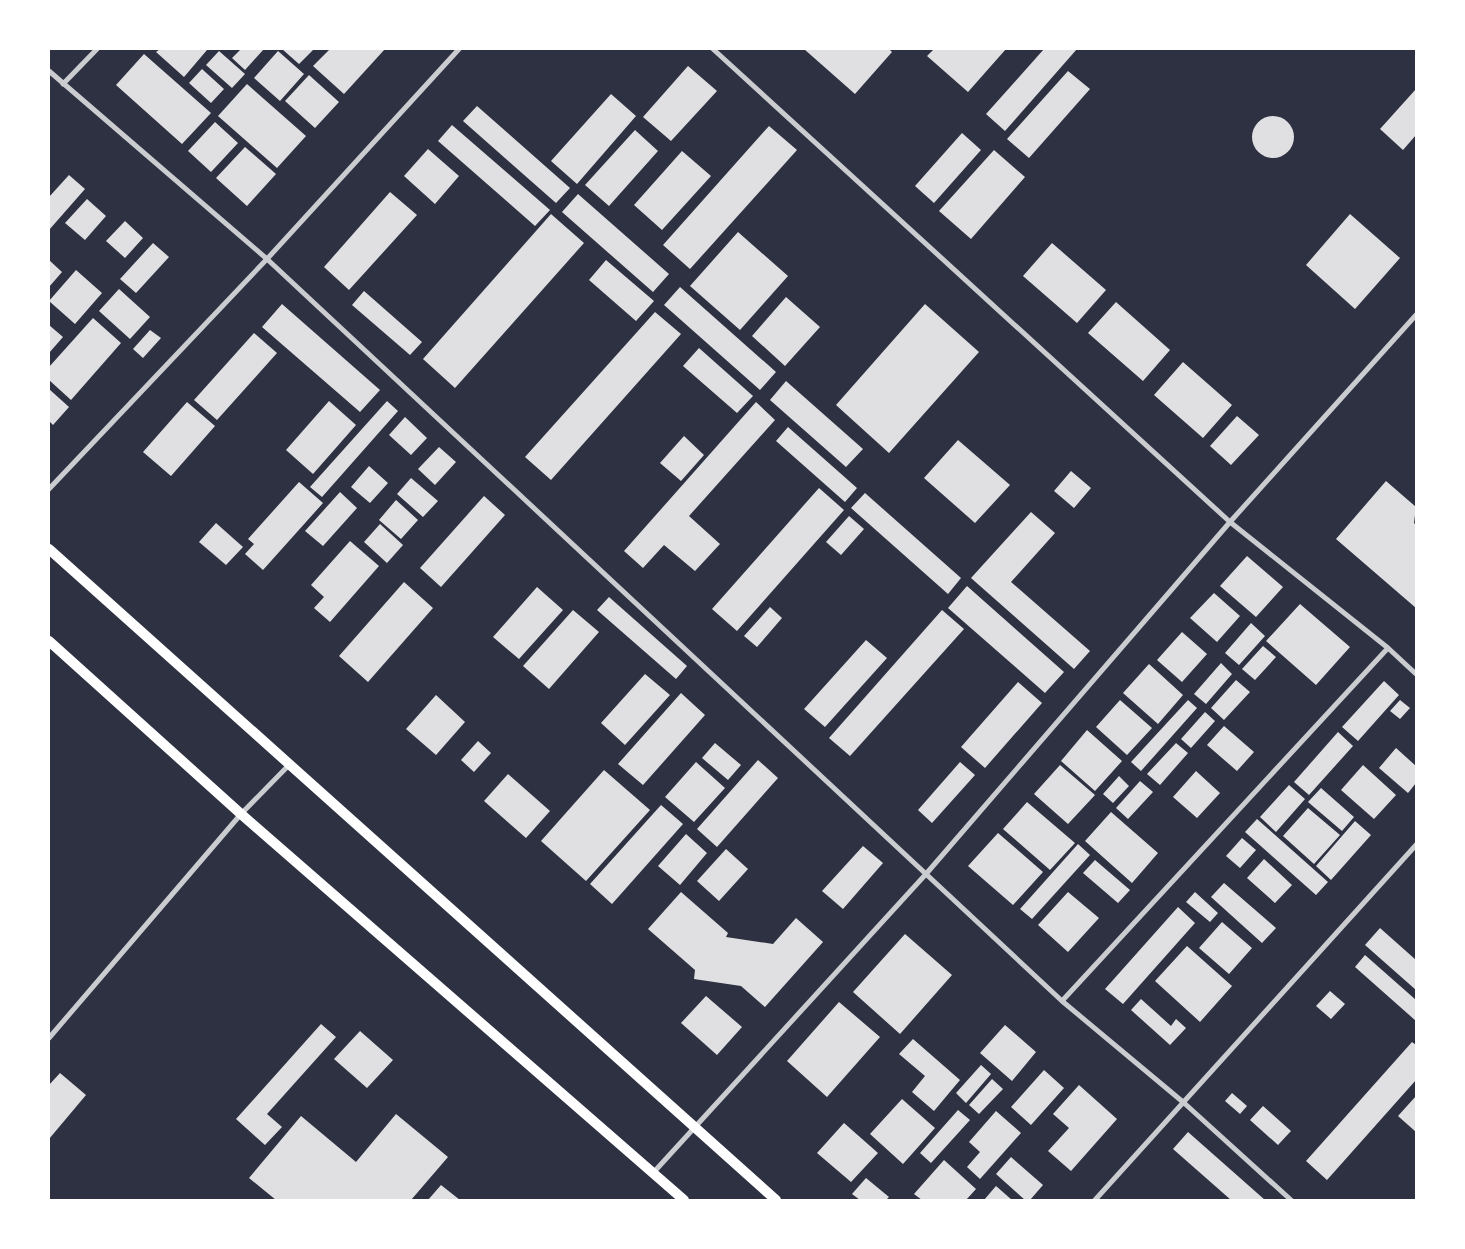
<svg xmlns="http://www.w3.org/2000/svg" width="1465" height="1249" viewBox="0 0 1465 1249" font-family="'Archivo Narrow',sans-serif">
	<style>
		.building { fill: #e0e0e3 }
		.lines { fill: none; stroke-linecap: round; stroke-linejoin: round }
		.minor { stroke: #caccd0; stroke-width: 5 }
		.secondary { stroke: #fff; stroke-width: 10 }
	</style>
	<rect width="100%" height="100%" fill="#2d3142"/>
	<path class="building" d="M 160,49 L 206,49 L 207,50 L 184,77 L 156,52 Z
		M 241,49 L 264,49 L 245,70 L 232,58 Z
		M 282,49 L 314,49 L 299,64 Z
		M 330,49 L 385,49 L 344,94 L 313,66 Z
		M 804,49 L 889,49 L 892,52 L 855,94 Z
		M 934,49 L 1006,49 L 968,92 L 927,56 Z
		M 1044,49 L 1077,49 L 1005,131 L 986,114 Z
		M 219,51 L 245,74 L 232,88 L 206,65 Z
		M 278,51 L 304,74 L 280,101 L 254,78 Z
		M 144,54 L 211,113 L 182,144 L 116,85 Z
		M 688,66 L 717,91 L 671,141 L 643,117 Z
		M 202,69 L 224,89 L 211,103 L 189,83 Z
		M 1068,71 L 1090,89 L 1029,158 L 1007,139 Z
		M 309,75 L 339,102 L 315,128 L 285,101 Z
		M 247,84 L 306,136 L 277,168 L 218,116 Z
		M 1416,89 L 1416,135 L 1403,150 L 1380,129 Z
		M 611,94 L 636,116 L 577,184 L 551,161 Z
		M 477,106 L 570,188 L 556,203 L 463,121 Z
		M1252 137a21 21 0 1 1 42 0a21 21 0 1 1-42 0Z
		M 215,122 L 238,143 L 211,172 L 188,151 Z
		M 452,125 L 550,210 L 535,226 L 438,141 Z
		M 769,126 L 797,150 L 690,269 L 663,245 Z
		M 635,130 L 658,151 L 609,206 L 585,185 Z
		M 962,133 L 981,150 L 934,203 L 915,186 Z
		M 245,147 L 276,174 L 247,206 L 216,178 Z
		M 428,149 L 459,176 L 435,204 L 404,176 Z
		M 994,150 L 1025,177 L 971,239 L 939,211 Z
		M 682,151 L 711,176 L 662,230 L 634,205 Z
		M 69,175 L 85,189 L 49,230 L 49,197 Z
		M 390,192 L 417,215 L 349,290 L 324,267 Z
		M 578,194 L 669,274 L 653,292 L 562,212 Z
		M 87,199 L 106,216 L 85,240 L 65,223 Z
		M 551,214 L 584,243 L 455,388 L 423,359 Z
		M 1350,214 L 1400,258 L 1355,309 L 1306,265 Z
		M 125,221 L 143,238 L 125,258 L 106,241 Z
		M 738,232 L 788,276 L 740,330 L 690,286 Z
		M 153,243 L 169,257 L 136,293 L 120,279 Z
		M 1052,243 L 1106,290 L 1077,323 L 1023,276 Z
		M 49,260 L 62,272 L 49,287 Z
		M 606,260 L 654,301 L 636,321 L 589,280 Z
		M 76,270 L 102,293 L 75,324 L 49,301 Z
		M 680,287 L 776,372 L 760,390 L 664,305 Z
		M 119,289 L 150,317 L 130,339 L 99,311 Z
		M 364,291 L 422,342 L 410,355 L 352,305 Z
		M 786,297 L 820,327 L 785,366 L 752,336 Z
		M 1116,302 L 1170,350 L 1143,381 L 1088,333 Z
		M 282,304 L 380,390 L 360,412 L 262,327 Z
		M 925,304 L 979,352 L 889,453 L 836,405 Z
		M 655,312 L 681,334 L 551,480 L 525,457 Z
		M 93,318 L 121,343 L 71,400 L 49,380 L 49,367 Z
		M 49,325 L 63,337 L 49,353 Z
		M 150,330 L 161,338 L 143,358 L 133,349 Z
		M 254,333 L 277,353 L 217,420 L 194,400 Z
		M 699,348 L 753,396 L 737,413 L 683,366 Z
		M 1183,362 L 1232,405 L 1203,438 L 1154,395 Z
		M 786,381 L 863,449 L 846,467 L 770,400 Z
		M 49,389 L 69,407 L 53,425 L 49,421 Z
		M 329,401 L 356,425 L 313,474 L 286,450 Z
		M 387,401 L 398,411 L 322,497 L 310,487 Z
		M 187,402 L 215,426 L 171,476 L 143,452 Z
		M 756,402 L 775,420 L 689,516 L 720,544 L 695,571 L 664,545 L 643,568 L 624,551 Z
		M 1237,416 L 1259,435 L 1231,465 L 1210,446 Z
		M 405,417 L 427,438 L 411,455 L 389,435 Z
		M 788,427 L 857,488 L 845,502 L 776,441 Z
		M 684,436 L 704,455 L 681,481 L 660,463 Z
		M 958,440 L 1010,485 L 975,523 L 924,478 Z
		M 439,447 L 456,462 L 435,485 L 418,469 Z
		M 369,466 L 388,483 L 370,503 L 351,487 Z
		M 1071,471 L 1091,488 L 1074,508 L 1054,491 Z
		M 411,478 L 438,501 L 423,517 L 397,494 Z
		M 1386,481 L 1416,507 L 1414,523 L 1416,525 L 1416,608 L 1336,539 Z
		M 299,482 L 323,503 L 263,570 L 245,554 L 254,544 L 248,539 Z
		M 819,488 L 844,510 L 737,631 L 712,609 Z
		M 340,492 L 357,508 L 323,546 L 305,531 Z
		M 865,493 L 961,578 L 948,594 L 851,508 Z
		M 484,496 L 505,515 L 441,587 L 420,568 Z
		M 396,500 L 418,520 L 401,539 L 379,520 Z
		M 1031,512 L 1055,533 L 1011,582 L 1090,651 L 1074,669 L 971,578 Z
		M 849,516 L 864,529 L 841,555 L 826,542 Z
		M 216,523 L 243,547 L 226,565 L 199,542 Z
		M 380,524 L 403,545 L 387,563 L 364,542 Z
		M 350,541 L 379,566 L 330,622 L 314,608 L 324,597 L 311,585 Z
		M 1247,556 L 1283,587 L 1256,617 L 1220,586 Z
		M 404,582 L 433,608 L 368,682 L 339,656 Z
		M 967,586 L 1064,672 L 1045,693 L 948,608 Z
		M 537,587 L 563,610 L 519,659 L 493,637 Z
		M 1214,593 L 1240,616 L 1217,642 L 1190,618 Z
		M 609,597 L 687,666 L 676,679 L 597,610 Z
		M 1300,604 L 1350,647 L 1316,685 L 1266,641 Z
		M 770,607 L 782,618 L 757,647 L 744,636 Z
		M 573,610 L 599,632 L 549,689 L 523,666 Z
		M 942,610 L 964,629 L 850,756 L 829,738 Z
		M 1251,623 L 1265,636 L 1239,665 L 1225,653 Z
		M 1182,632 L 1207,654 L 1182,682 L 1157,660 Z
		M 866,640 L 887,658 L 825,727 L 804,709 Z
		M 1263,646 L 1276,657 L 1255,680 L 1242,669 Z
		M 1221,663 L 1232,674 L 1206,704 L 1194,694 Z
		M 1149,664 L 1183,695 L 1158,724 L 1123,693 Z
		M 645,674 L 670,695 L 625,745 L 601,723 Z
		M 1236,680 L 1250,692 L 1224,720 L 1211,708 Z
		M 1384,681 L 1399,695 L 1358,741 L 1342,727 Z
		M 1018,682 L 1042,703 L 985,768 L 961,747 Z
		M 681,693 L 705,715 L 643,785 L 618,764 Z
		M 436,695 L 465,722 L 436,755 L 406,729 Z
		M 1120,700 L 1152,728 L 1127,755 L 1096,727 Z
		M 1188,700 L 1197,708 L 1141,771 L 1131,762 Z
		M 1400,700 L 1410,708 L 1400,719 L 1390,711 Z
		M 1205,712 L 1215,721 L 1191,748 L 1181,739 Z
		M 1224,726 L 1254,752 L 1237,771 L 1207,745 Z
		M 1087,730 L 1122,761 L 1095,791 L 1061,761 Z
		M 1338,732 L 1353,746 L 1309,795 L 1294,782 Z
		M 478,741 L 491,753 L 474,772 L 461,760 Z
		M 715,743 L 741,765 L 728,780 L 702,758 Z
		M 1176,743 L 1188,753 L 1160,785 L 1147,774 Z
		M 1396,748 L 1416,766 L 1416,783 L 1408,793 L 1379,768 Z
		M 758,760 L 778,778 L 717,847 L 697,829 Z
		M 696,762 L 725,788 L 694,822 L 665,797 Z
		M 960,762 L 975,775 L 932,823 L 918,810 Z
		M 1060,765 L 1095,795 L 1068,824 L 1034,794 Z
		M 1363,765 L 1396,795 L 1374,819 L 1341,790 Z
		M 604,770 L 650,810 L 586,881 L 541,841 Z
		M 1196,771 L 1220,793 L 1197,818 L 1173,797 Z
		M 508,774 L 550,811 L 526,838 L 484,801 Z
		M 1119,776 L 1129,786 L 1113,803 L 1103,794 Z
		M 1140,781 L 1153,792 L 1128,819 L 1116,808 Z
		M 1289,785 L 1305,799 L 1276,832 L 1260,817 Z
		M 1321,788 L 1354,817 L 1342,831 L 1308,802 Z
		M 1027,802 L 1075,843 L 1050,870 L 1003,829 Z
		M 661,805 L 683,824 L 612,904 L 590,884 Z
		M 1308,808 L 1340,835 L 1314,864 L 1283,836 Z
		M 1111,812 L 1158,853 L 1132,883 L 1085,841 Z
		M 1257,819 L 1328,882 L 1316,895 L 1245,832 Z
		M 1355,821 L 1371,835 L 1331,880 L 1316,866 Z
		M 998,833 L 1043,872 L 1013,905 L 968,866 Z
		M 686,834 L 707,853 L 680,885 L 658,866 Z
		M 1242,838 L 1256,850 L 1240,868 L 1226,856 Z
		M 1078,844 L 1090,855 L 1032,919 L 1020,909 Z
		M 863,846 L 883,863 L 843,909 L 822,891 Z
		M 726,849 L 748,869 L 719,901 L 697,881 Z
		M 1264,859 L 1292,885 L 1275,903 L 1247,878 Z
		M 1095,860 L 1130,890 L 1118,903 L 1083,873 Z
		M 1224,883 L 1276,928 L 1262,943 L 1211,897 Z
		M 681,892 L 728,933 L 726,937 L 773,944 L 796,918 L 823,942 L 765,1007 L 741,986 L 694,979 L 695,970 L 648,929 Z
		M 1068,892 L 1099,918 L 1068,952 L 1038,925 Z
		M 1195,892 L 1218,913 L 1210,922 L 1186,902 Z
		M 1178,907 L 1195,923 L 1123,1004 L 1105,989 Z
		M 1222,922 L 1252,948 L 1229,974 L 1199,948 Z
		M 1380,928 L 1416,960 L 1416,990 L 1365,945 Z
		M 905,934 L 952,975 L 900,1034 L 853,992 Z
		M 1187,946 L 1232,986 L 1200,1022 L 1155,981 Z
		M 1365,955 L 1416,1000 L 1416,1021 L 1355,967 Z
		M 1330,991 L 1345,1004 L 1331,1019 L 1316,1006 Z
		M 706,996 L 742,1027 L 717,1055 L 681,1023 Z
		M 1141,999 L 1171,1026 L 1176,1019 L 1186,1028 L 1170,1045 L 1131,1010 Z
		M 839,1002 L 880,1037 L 827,1097 L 787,1061 Z
		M 321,1024 L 336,1037 L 267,1114 L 282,1127 L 265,1145 L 236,1119 Z
		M 1005,1025 L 1036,1052 L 1012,1081 L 980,1053 Z
		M 360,1031 L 393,1060 L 367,1088 L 334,1059 Z
		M 913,1039 L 960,1080 L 934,1111 L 912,1092 L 925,1076 L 899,1054 Z
		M 1412,1042 L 1416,1045 L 1416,1080 L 1327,1180 L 1306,1161 Z
		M 981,1065 L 991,1074 L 966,1103 L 956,1093 Z
		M 1044,1070 L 1064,1088 L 1031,1125 L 1011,1107 Z
		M 60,1073 L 86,1095 L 49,1139 L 49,1085 Z
		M 992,1079 L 1003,1089 L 979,1114 L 969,1105 Z
		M 1079,1085 L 1117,1119 L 1071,1171 L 1048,1151 L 1069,1128 L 1053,1114 Z
		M 1232,1093 L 1247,1106 L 1240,1114 L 1225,1101 Z
		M 1416,1096 L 1416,1132 L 1398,1116 Z
		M 902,1099 L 935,1128 L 903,1164 L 870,1134 Z
		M 1263,1106 L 1291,1131 L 1278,1145 L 1250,1120 Z
		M 958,1110 L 970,1120 L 931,1163 L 920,1153 Z
		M 996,1111 L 1021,1133 L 980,1179 L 967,1167 L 980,1152 L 969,1142 Z
		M 396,1114 L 448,1157 L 411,1200 L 276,1200 L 249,1178 L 301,1116 L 356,1162 Z
		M 844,1123 L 878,1153 L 851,1182 L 817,1153 Z
		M 1188,1132 L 1265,1200 L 1231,1200 L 1173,1149 Z
		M 1011,1157 L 1043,1185 L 1030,1200 L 1025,1200 L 996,1174 Z
		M 944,1160 L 976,1189 L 966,1200 L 922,1200 L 914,1194 Z
		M 866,1178 L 889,1197 L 886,1200 L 860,1200 L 852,1194 Z
		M 441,1185 L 460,1200 L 428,1200 Z
		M 996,1186 L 1012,1200 L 984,1200 Z"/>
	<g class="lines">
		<path class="minor" d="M 713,49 L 1230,522 L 1388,648 L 1416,674
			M 49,71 L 267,259 L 1062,1001 L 1183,1102 L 1291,1200
			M 63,84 L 97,49
			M 49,489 L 267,259 L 459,49
			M 1062,1001 L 1388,648
			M 49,1038 L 241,814 L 289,765
			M 653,1173 L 926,874 L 1230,522 L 1416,315
			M 1095,1200 L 1416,845"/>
		<path class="secondary" d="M 49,549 L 776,1200
			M 49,641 L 241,814 L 684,1200"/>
	</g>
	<rect width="1465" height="1249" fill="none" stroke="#ffffff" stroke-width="100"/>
</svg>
